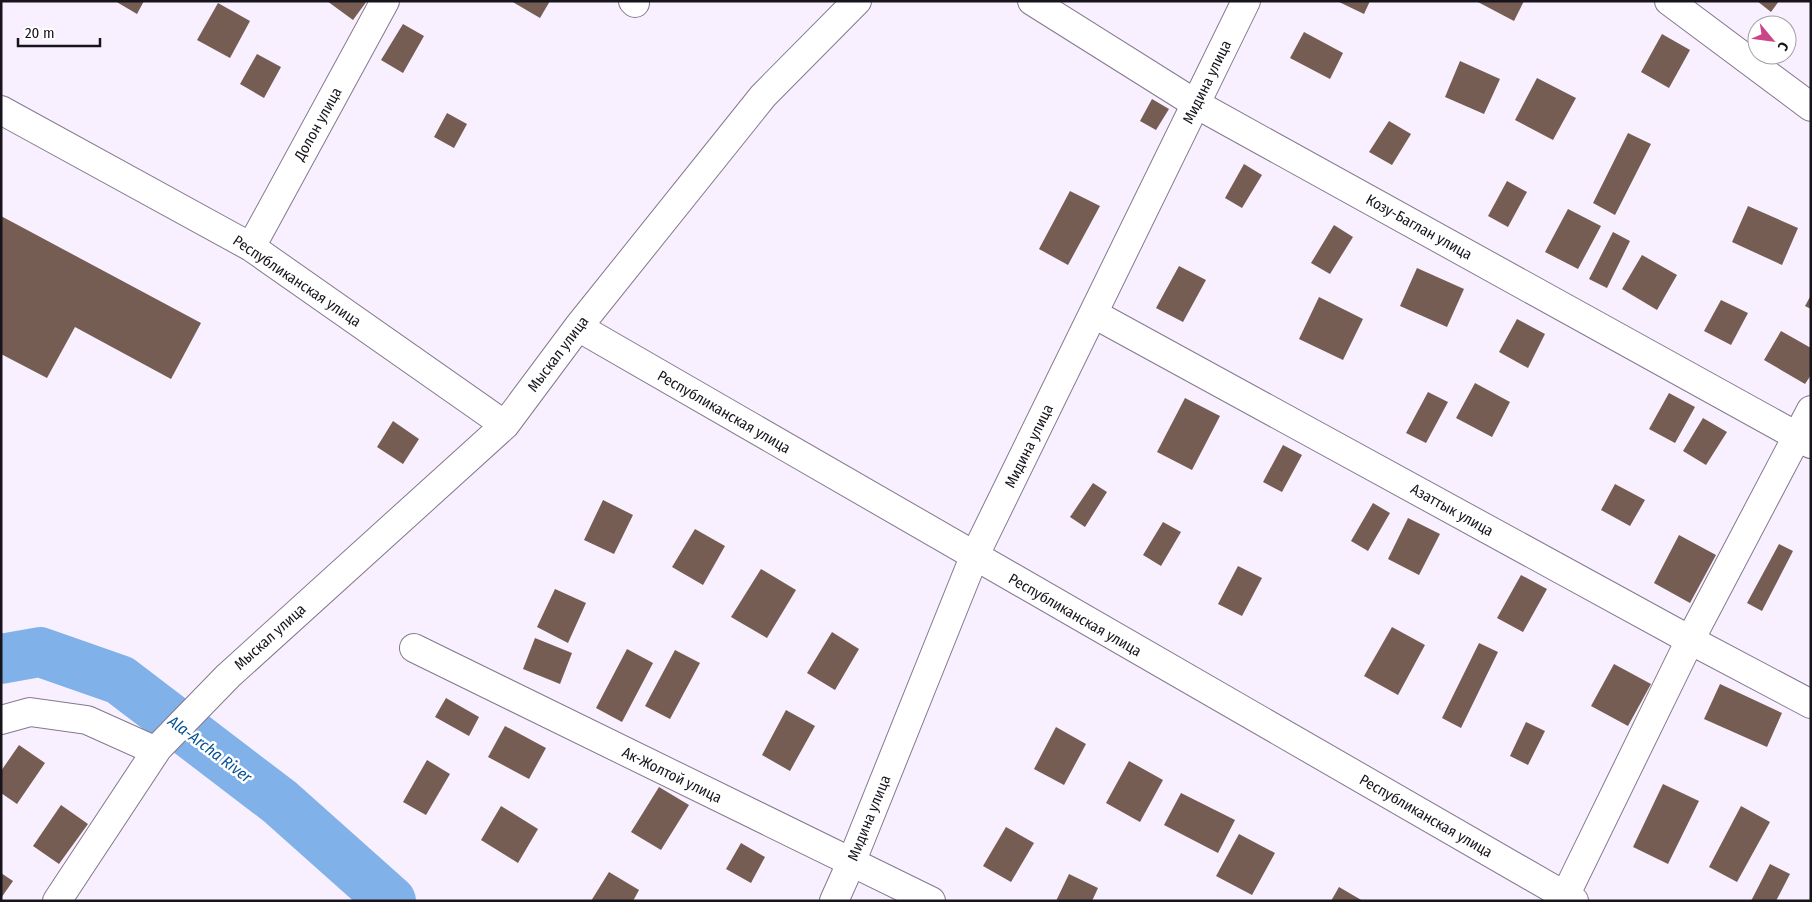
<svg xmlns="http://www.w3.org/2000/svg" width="1812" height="902" viewBox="0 0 1812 902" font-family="'Fira Sans Condensed',sans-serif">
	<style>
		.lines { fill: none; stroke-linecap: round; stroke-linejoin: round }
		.river { stroke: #80b1e9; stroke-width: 50 }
		.building { fill: #765d54 }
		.minor-casing { stroke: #85788e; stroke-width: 30 }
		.tertiary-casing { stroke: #85788e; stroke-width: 30 }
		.minor { stroke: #fff; stroke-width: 28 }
		.tertiary { stroke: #fff; stroke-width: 28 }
		.labels { text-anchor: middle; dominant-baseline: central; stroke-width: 5; stroke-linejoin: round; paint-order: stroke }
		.street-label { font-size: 15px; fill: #18141c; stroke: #fff }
		.water-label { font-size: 16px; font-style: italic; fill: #045293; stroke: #fff }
	</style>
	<rect width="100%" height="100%" fill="#f8f0fe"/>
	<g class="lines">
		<path class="river" d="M 1,659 L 40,652 L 120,680 L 280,802 L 391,901"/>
	</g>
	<path class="building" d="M 115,1 L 144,1 L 137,14 Z
		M 327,1 L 367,1 L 353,20 Z
		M 511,1 L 550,1 L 540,18 Z
		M 1337,1 L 1370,1 L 1364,14 Z
		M 1476,1 L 1524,1 L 1514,21 Z
		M 1757,1 L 1779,1 L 1771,12 Z
		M 218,3 L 250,21 L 230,58 L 197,40 Z
		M 403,24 L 424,36 L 403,73 L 381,60 Z
		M 1304,32 L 1343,53 L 1330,79 L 1290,58 Z
		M 1662,34 L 1690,50 L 1669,88 L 1641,72 Z
		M 257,54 L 281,67 L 264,98 L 240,84 Z
		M 1460,61 L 1500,79 L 1484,114 L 1445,97 Z
		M 1537,78 L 1576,98 L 1553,140 L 1515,120 Z
		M 1152,99 L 1169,109 L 1156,130 L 1140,121 Z
		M 447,113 L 467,124 L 454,148 L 434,137 Z
		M 1389,121 L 1411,134 L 1392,165 L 1369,152 Z
		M 1628,133 L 1651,144 L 1615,215 L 1593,203 Z
		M 1244,164 L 1262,175 L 1242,208 L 1225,198 Z
		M 1507,181 L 1527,192 L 1508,227 L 1488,216 Z
		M 1070,191 L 1100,206 L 1068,265 L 1039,249 Z
		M 1748,206 L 1798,228 L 1782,265 L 1732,242 Z
		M 1568,209 L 1601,226 L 1578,269 L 1545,252 Z
		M 1,216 L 201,323 L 171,379 L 75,327 L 47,378 L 1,354 Z
		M 1334,225 L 1353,237 L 1330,274 L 1311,263 Z
		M 1613,232 L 1630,241 L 1607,288 L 1589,279 Z
		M 1642,255 L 1677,275 L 1657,310 L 1622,289 Z
		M 1179,266 L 1206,280 L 1183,322 L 1156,308 Z
		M 1417,268 L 1464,289 L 1447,327 L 1400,306 Z
		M 1811,295 L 1811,309 L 1805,306 Z
		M 1319,297 L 1363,319 L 1343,360 L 1299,339 Z
		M 1721,300 L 1748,313 L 1731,345 L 1704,331 Z
		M 1517,319 L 1545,334 L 1528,368 L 1499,352 Z
		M 1781,331 L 1811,348 L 1811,375 L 1805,384 L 1764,360 Z
		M 1475,383 L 1510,402 L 1492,437 L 1456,418 Z
		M 1428,392 L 1448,402 L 1426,443 L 1406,433 Z
		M 1669,393 L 1695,407 L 1675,443 L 1649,429 Z
		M 1185,398 L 1220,416 L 1192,470 L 1157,452 Z
		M 1703,418 L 1727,432 L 1706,465 L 1683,451 Z
		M 393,421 L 419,439 L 403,464 L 377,447 Z
		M 1283,445 L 1302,455 L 1282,492 L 1263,482 Z
		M 1093,483 L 1107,492 L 1085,527 L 1070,517 Z
		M 1615,484 L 1645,500 L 1630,526 L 1601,510 Z
		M 603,500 L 633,515 L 614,554 L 584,540 Z
		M 1373,503 L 1390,513 L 1368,551 L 1351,541 Z
		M 1408,518 L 1440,534 L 1419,575 L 1388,559 Z
		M 1163,522 L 1181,532 L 1161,566 L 1143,555 Z
		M 695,529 L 725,546 L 703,585 L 672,567 Z
		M 1679,535 L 1716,555 L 1690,603 L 1654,583 Z
		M 1779,544 L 1793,551 L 1762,611 L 1747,603 Z
		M 1238,566 L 1262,578 L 1242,616 L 1218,604 Z
		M 761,569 L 796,590 L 767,638 L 731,617 Z
		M 1521,575 L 1547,589 L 1523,632 L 1497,618 Z
		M 555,589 L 586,603 L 568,643 L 537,627 Z
		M 1392,627 L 1425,645 L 1398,695 L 1364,676 Z
		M 832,632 L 859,649 L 835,690 L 807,673 Z
		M 535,638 L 572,653 L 560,684 L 523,669 Z
		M 1479,643 L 1498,652 L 1461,728 L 1442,718 Z
		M 627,649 L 653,663 L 622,722 L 596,708 Z
		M 675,650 L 700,663 L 670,719 L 645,706 Z
		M 1614,664 L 1651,684 L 1628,726 L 1591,706 Z
		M 1720,684 L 1782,713 L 1767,747 L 1704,719 Z
		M 446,698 L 479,717 L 469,736 L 435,717 Z
		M 786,710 L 815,726 L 790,771 L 762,755 Z
		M 1526,722 L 1545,731 L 1528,765 L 1510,756 Z
		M 505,726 L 546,748 L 529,779 L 488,757 Z
		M 1056,727 L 1086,744 L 1064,785 L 1034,769 Z
		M 19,745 L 45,763 L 17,804 L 1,793 L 1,771 Z
		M 427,760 L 450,774 L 426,815 L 403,802 Z
		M 1129,761 L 1163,780 L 1140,822 L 1106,803 Z
		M 1663,784 L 1699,801 L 1668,864 L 1633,847 Z
		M 659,787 L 689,805 L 661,850 L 631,832 Z
		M 1181,793 L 1235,820 L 1218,853 L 1164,825 Z
		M 61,805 L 88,824 L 59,864 L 33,846 Z
		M 501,806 L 538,829 L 518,863 L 481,840 Z
		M 1741,806 L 1770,822 L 1737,882 L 1709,867 Z
		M 1006,827 L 1034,843 L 1011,882 L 983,866 Z
		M 1239,834 L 1275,853 L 1252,895 L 1216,876 Z
		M 741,843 L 765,857 L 751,883 L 726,869 Z
		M 1770,864 L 1790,874 L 1776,901 L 1751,901 Z
		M 609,872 L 639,890 L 633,901 L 591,901 Z
		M 1,873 L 13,881 L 1,898 Z
		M 1069,874 L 1098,888 L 1092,901 L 1056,901 Z
		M 1339,887 L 1363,901 L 1331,901 Z"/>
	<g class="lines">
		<defs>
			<path id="minor" d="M 633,1 L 635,3
				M 1032,1 L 1196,104 L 1811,444
				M 1669,1 L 1811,107
				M 1,110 L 251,247 L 505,425
				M 251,247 L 385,1
				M 1094,314 L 1690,640 L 1811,704
				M 578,327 L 1574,901
				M 414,648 L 931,901
				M 1,720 L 30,712 L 87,720 L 156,751
				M 1565,896 L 1690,640 L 1811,410
				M 57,901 L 158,748 L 228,676 L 505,425 L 578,327 L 763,96 L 857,1"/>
			<path id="tertiary" d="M 834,901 L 851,863 L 974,557 L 1246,1"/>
		</defs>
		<use href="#minor" class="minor-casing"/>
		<use href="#tertiary" class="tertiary-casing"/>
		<use href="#minor" class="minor"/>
		<use href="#tertiary" class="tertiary"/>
	</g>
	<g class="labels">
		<g class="street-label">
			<text transform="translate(1207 82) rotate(-64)">Мидина улица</text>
			<text transform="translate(318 124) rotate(-61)">Долон улица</text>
			<text transform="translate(1419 227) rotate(29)">Козу-Баглан улица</text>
			<text transform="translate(297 281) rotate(34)">Республиканская улица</text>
			<text transform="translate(558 354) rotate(-53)">Мыскал улица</text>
			<text transform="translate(724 412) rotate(30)">Республиканская улица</text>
			<text transform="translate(1029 446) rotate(-64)">Мидина улица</text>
			<text transform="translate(1452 510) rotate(29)">Азаттык улица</text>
			<text transform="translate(1075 615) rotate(30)">Республиканская улица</text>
			<text transform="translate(270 637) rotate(-42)">Мыскал улица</text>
			<text transform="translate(672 775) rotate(26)">Ак-Жолтой улица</text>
			<text transform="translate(1426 816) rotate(30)">Республиканская улица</text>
			<text transform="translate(869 818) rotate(-68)">Мидина улица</text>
		</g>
		<g class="water-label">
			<text transform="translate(210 749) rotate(37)">Ala-Archa River</text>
		</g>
	</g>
	<rect width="1812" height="902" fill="none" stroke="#18141c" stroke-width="5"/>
	<g transform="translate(1772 40) rotate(119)"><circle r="24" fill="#ffffff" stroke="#a3a1a4"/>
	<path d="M0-4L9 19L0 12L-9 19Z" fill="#ca4486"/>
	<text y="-8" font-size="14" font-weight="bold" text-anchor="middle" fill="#18141c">С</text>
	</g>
	<path d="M18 38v8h82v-8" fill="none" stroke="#18141c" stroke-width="2.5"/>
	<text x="25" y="38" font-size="15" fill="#18141c" stroke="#ffffff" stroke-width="4" paint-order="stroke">20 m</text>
</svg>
